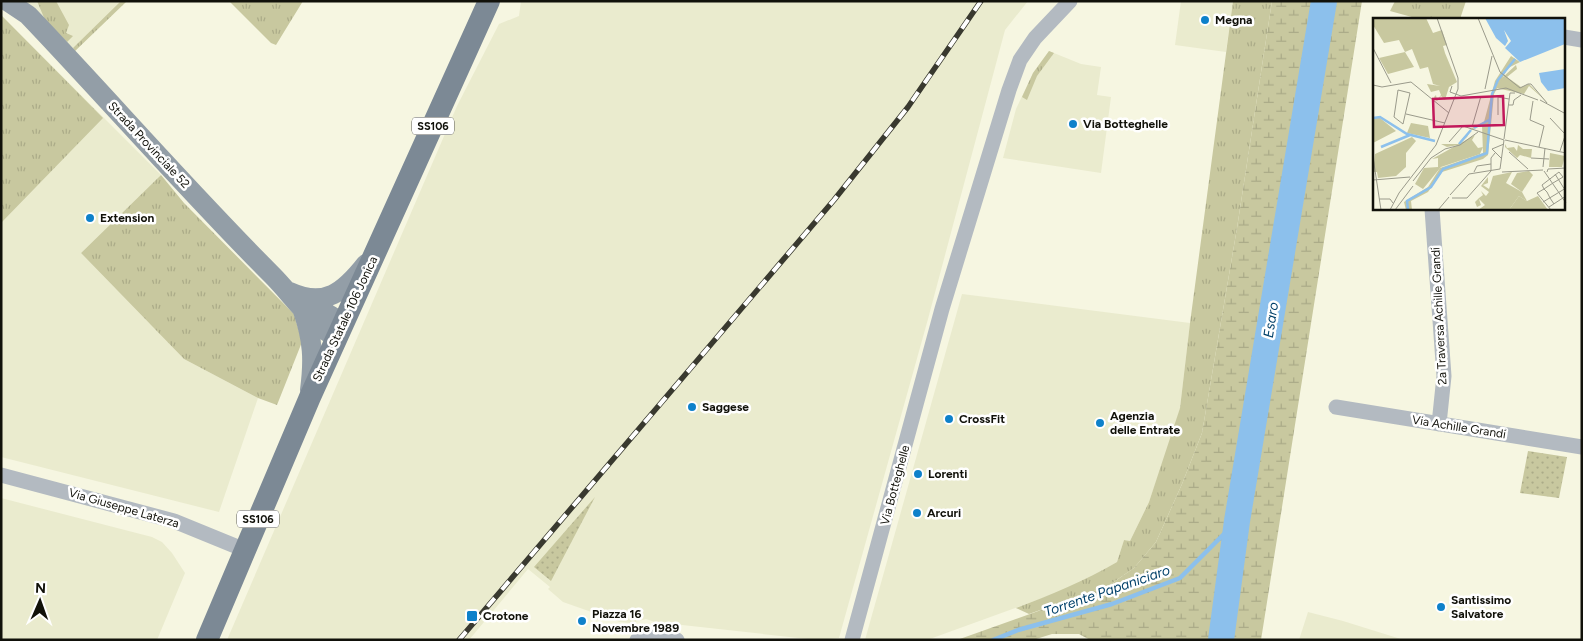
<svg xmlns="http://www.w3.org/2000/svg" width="1583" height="641" viewBox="0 0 1583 641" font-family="Figtree,sans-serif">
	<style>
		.built { fill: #eaebce }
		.grass { fill: url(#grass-tufts) }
		.wetland { fill: url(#wetland-marsh) }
		.park { fill: url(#park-dots) }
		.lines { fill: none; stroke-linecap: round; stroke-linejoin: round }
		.stream { stroke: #8cc0ec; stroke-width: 4.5 }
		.river { stroke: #8cc0ec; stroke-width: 26 }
		.street { stroke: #b3bac1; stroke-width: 15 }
		.secondary { stroke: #939ea7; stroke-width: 20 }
		.primary { stroke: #7c8995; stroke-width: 22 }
		.rail-casing { stroke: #39392f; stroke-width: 5.5 }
		.rail { stroke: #fff; stroke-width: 4; stroke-dasharray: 11; stroke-linecap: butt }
		.poi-dot { fill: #0e81ca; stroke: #fff; stroke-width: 2 }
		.labels { text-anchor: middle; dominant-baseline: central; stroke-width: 5; stroke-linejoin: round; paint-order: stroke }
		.shield { fill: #fff; stroke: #585854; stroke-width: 1 }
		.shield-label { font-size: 11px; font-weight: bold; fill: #11110a }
		.poi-label { font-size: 12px; font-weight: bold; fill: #11110a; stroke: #fff; text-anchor: start }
		.street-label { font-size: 12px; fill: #11110a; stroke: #fff }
		.water-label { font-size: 14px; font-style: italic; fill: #004069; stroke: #fff }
		.inset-river { fill: none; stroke: #8cc0ec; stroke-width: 2.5 }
		.inset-road { fill: none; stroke: #9a9a8b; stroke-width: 1 }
		.view { fill: #c2185b; fill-opacity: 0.15; stroke: #c2185b; stroke-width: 2.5 }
		.inset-edge { fill: none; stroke: #11110a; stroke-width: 2.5 }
	</style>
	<defs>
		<pattern id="grass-tufts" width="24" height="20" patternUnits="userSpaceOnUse" patternTransform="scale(1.25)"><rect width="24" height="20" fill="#c8c89f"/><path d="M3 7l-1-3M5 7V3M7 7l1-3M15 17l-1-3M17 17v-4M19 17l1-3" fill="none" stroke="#abab88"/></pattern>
		<pattern id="wetland-marsh" width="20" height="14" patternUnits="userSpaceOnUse" patternTransform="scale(1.25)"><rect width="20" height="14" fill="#c8c89f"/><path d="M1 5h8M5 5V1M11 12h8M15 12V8" fill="none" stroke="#abab88"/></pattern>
		<pattern id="park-dots" width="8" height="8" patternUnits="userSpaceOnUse" patternTransform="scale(1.25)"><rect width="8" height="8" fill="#c8c89f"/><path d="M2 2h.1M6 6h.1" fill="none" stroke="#abab88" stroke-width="1.8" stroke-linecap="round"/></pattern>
	</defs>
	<rect width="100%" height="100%" fill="#f6f6e1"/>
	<path class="built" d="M 25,1 L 127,1 L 75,51 Z
		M 521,1 L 1028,1 L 1005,30 L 928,319 L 839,638 L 817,640 L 655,622 L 646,619 L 631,623 L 620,622 L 563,602 L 548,589 L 550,587 L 528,569 L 469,640 L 227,640 L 457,106 L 499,24 L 519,16 Z
		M 1181,1 L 1233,1 L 1226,52 L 1175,45 Z
		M 1,15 L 161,175 L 81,253 L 184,359 L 258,398 L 219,512 L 1,457 Z
		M 1049,51 L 1081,64 L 1101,67 L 1097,95 L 1111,97 L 1101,173 L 1003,158 L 1016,109 L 1033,73 Z
		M 962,294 L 1190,323 L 1180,408 L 1173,433 L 1149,502 L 1130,541 L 1124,540 L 1117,562 L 1086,580 L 1059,592 L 927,640 L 865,640 Z
		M 1,498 L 152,537 L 162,542 L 172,553 L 185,573 L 157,640 L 1,640 Z
		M 1308,612 L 1343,621 L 1404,640 L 1299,640 Z"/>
	<path class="grass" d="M 37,1 L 56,1 L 69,25 L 66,33 L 73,36 L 67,42 L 45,20 Z
		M 121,1 L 127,1 L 75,51 L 73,48 Z
		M 229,1 L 303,1 L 276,45 L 271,43 Z
		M 1233,1 L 1272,1 L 1237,228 L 1202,433 L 1182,484 L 1156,542 L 1134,568 L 1108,586 L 1029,614 L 1016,608 C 1051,595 1084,581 1117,562 L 1124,540 L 1130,541 L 1149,502 L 1180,408 L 1190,323 Z
		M 1395,1 L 1466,1 L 1460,19 L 1419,19 L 1390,11 Z
		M 1,15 L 103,118 L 1,223 Z
		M 1049,51 L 1054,53 L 1037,76 L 1027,100 L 1022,97 L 1033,73 Z
		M 161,175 L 184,203 L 294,314 L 302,342 L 277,405 L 258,398 L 184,359 L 81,253 Z"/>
	<path class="wetland" d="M 1272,1 L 1362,1 L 1261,640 L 1090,640 L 1079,634 L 1052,634 L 1033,640 L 957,640 L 1108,586 L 1134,568 L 1156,542 L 1182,484 L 1202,433 L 1237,228 Z"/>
	<path class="park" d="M 1528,451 L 1567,457 L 1559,498 L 1520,493 Z
		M 595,497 L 551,581 L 534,567 Z"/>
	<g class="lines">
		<path class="stream" d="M 993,640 L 1018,630 L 1112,604 L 1180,578 L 1237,521"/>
		<path class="river" d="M 1221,640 L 1237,521 L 1324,1"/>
		<path class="street" d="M 1564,37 L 1582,40
			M 1432,209 L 1444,376 L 1439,424
			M 1336,407 L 1582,447
			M 1,475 L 174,521 L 245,550
			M 637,640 L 655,637 L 677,640
			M 852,640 L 942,309 L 1009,90 L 1020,60 L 1035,38 L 1070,1"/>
		<path class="secondary" d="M 7,1 L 28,15 C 110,101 188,191 272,275 C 292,295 312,325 337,338
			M 290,292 C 325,308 344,292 366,264
			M 303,299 L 333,317 L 341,329
			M 303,311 C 313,340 314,360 310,390"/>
		<path class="primary" d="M 207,640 L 310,397 L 489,1"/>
		<defs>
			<path id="rail" d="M 459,640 L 834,200 L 908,107 L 981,1"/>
		</defs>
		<use href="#rail" class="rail-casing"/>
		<use href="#rail" class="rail"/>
	</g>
	<g class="poi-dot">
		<circle cx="1205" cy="20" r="5"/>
		<circle cx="1073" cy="124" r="5"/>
		<circle cx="90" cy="218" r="5"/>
		<circle cx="692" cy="407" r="5"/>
		<circle cx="949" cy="419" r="5"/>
		<circle cx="1100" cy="423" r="5"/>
		<circle cx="918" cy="474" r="5"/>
		<circle cx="917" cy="513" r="5"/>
		<circle cx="1441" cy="607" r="5"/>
		<rect x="466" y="610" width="12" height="12" rx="2.5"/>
		<circle cx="582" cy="621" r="5"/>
	</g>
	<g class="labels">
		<g class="shield">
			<rect x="412" y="117.5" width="42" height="17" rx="4"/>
			<rect x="237" y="510.5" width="42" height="17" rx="4"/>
		</g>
		<g class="shield-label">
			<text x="433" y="126">SS106</text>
			<text x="258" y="519">SS106</text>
		</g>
		<g class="poi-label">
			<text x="1215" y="20">Megna</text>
			<text x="1083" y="124">Via Botteghelle</text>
			<text x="100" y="218">Extension</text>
			<text x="702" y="407">Saggese</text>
			<text x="1110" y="416">Agenzia<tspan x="1110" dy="14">delle Entrate</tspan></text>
			<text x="959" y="419">CrossFit</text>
			<text x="928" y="474">Lorenti</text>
			<text x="927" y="513">Arcuri</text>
			<text x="1451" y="600">Santissimo<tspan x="1451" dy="14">Salvatore</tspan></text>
			<text x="592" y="614">Piazza 16<tspan x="592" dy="14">Novembre 1989</tspan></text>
			<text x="483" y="616">Crotone</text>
		</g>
		<g class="street-label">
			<text transform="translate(149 145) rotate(47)">Strada Provinciale 52</text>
			<text transform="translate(1439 316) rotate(-93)">2a Traversa Achille Grandi</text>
			<text transform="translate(345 319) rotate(-65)">Strada Statale 106 Jonica</text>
			<text transform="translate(1459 427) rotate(9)">Via Achille Grandi</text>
			<text transform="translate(895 485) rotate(-75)">Via Botteghelle</text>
			<text transform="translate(124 508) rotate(16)">Via Giuseppe Laterza</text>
		</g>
		<g class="water-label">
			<text transform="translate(1271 320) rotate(-81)">Esaro</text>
			<text transform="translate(1107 591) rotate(-19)">Torrente Papaniciaro</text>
		</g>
	</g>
	<g transform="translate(1373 18)">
		<rect width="192" height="192" fill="#f6f6e1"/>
		<path d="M 0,0 L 53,0 L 60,15 L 69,12 L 74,27 L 70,28 L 72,35 L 84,64 L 76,69 L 72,82 L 68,78 L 64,83 L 62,81 L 61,79 L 63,77 L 64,82 L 68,77 L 66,72 L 58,74 L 54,66 L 67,68 L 60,66 L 55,49 L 47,51 L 39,31 L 32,34 L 41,49 L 15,56 L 6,40 L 32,34 L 26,22 L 11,25 L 0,7 ZM 143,47 L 144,51 L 134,59 L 148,69 L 156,66 L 175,85 L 156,68 L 151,76 L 123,70 L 128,61 ZM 0,100 L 7,100 L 23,113 L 0,125 ZM 38,105 L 55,108 L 57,120 L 34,115 ZM 102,117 L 99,122 L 105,130 L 110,129 L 107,136 L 68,149 L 50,171 L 42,166 L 51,150 L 65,149 L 65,140 L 59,141 ZM 39,119 L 43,123 L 33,135 L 33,149 L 23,158 L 5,160 L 4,154 L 0,154 L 2,136 ZM 132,126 L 134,130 L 141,129 L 144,133 L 145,127 L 150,131 L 159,131 L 158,140 L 147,137 L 144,140 L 132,129 ZM 139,154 L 133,165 L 149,174 L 154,183 L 146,178 L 136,192 L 105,192 L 112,187 L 106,181 L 108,187 L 104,189 L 102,184 L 106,180 L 101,173 L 106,180 L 110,177 L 108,173 L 113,178 L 116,174 L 108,168 L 115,159 L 115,165 L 110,167 L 116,171 L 120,158 Z" fill="#c8c89f"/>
		<path d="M 138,38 L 147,44 L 135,50 L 121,76 L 115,137 L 110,141 L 69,154 L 55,174 L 38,183 L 39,192 L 33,192 L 31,184 L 55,169 L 67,150 L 110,135 L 109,107 L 98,112 L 94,119 L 85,127 L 74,129 L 68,126 L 85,126 L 99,110 L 111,104 L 122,63 ZM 177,135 L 192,138 L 189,149 L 176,149 Z" fill="#c8c89f"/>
		<path d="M 146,178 L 154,183 L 165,178 L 175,192 L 136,192 Z" fill="#c8c89f"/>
		<path d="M 156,153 L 160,157 L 149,174 L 138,166 L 144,155 Z" fill="#c8c89f"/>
		<path d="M 112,0 L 192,0 L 192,26 L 147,44 L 132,30 L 138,23 L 131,12 L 135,23 L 132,28 L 123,20 ZM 192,51 L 192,70 L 175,73 L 168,64 L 166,55 Z" fill="#8cc0ec"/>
		<path class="inset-river" d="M 0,100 L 7,99 L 34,116 L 62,123M 101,110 L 116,102M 86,126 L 98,112M 8,129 L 37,117M 35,192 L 34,183 L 58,169 L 70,151 L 114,135 L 119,76 L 125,62 L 142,41"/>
		<path class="inset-road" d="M 105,0 L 127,54 L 147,70 L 155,66M 0,30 L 18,65M 155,66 L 158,66 L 174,85M 0,67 L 9,69 L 38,64 L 76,95M 79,68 L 77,74 L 88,78 L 133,70 L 165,82M 112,71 L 119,38M 25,72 L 37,75 L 30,106 L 21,99 ZM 167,82 L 193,96M 160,83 L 157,102 L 171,108 L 166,129M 136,87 L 140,87 L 141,82 L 148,77M 33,96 L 72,105M 125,97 L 125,79 L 136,81M 177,100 L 192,116M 99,109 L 108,78M 131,121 L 137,75 L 142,75M 132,122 L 193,135M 76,124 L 90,108 L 131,122M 187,133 L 192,118M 136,134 L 155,151M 0,139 L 8,192M 158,140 L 176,141M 129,141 L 119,131 L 131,126M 170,149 L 172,130M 127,151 L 131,122M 118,153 L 118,140 L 122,135M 171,153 L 193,185M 101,154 L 104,148 L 118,146M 129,154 L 170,152M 174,154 L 175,151 L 193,150M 182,156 L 192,172M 0,162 L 37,159M 40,163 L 58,140 L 72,131 L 87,127 L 105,114M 164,175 L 171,171 L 180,165 L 190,159 L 186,154 L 169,167 L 171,171 L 174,174 L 177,180 L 181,186M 164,175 L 178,192M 77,177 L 96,156 L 127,151M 79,180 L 94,180 L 118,153M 6,181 L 17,181 L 20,185M 170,184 L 193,170M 176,189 L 193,178M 17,192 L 26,175 L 63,127 L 85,71 L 85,60 L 64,0M 22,192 L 40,168M 65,192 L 76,179"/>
		<path class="view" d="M 130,78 L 131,107 L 61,109 L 60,81 Z"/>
		<rect width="192" height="192" class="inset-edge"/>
	</g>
	<rect width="1583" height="641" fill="none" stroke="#11110a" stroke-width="5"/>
	<g transform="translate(40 601) rotate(2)" stroke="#ffffff" stroke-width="4" paint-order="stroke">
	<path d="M0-4L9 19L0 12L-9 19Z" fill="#11110a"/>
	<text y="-8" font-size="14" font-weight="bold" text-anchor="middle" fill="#11110a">N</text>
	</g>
</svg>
